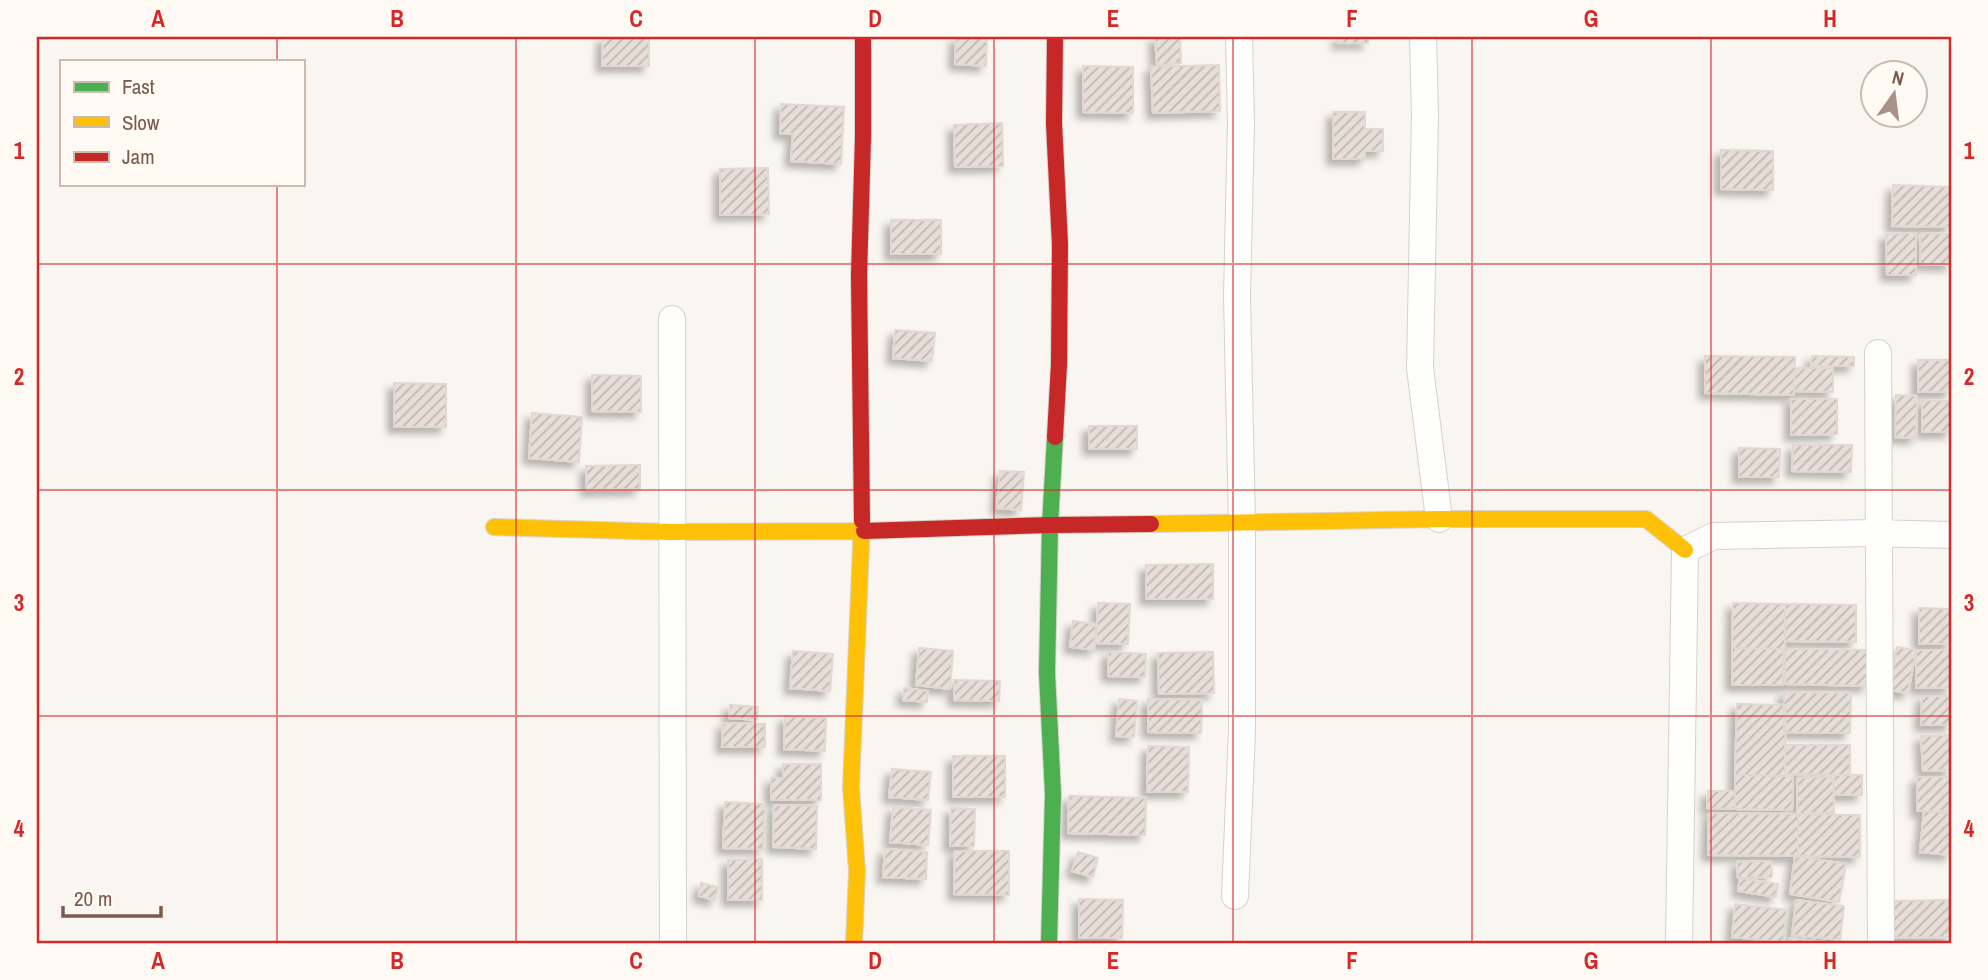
<svg xmlns="http://www.w3.org/2000/svg" width="1988" height="980" viewBox="0 0 1988 980" font-family="'Archivo Narrow',sans-serif">
	<style>
		.building { fill: url(#building-hatch); stroke: #e2d8d2; stroke-width: 2; filter: url(#shadow) }
		.lines { fill: none; stroke-linecap: round; stroke-linejoin: round }
		.street-casing { stroke: #d7d1cb; stroke-width: 28 }
		.fast-casing { stroke: #d9d2cb; stroke-width: 18 }
		.slow-casing { stroke: #d9d2cb; stroke-width: 18 }
		.jam-casing { stroke: #d9d2cb; stroke-width: 18 }
		.street { stroke: #fefefd; stroke-width: 26 }
		.fast { stroke: #4caf50; stroke-width: 16 }
		.slow { stroke: #ffc107; stroke-width: 16 }
		.jam { stroke: #c62828; stroke-width: 16 }
		.grid { fill: none; stroke: #d62828; stroke-width: 2; stroke-opacity: 0.55 }
		.neatline { fill: none; stroke: #d62828; stroke-width: 2.5 }
		.grid-label { font-size: 23px; text-anchor: middle; font-weight: bold; fill: #d62828 }
	</style>
	<defs>
		<pattern id="building-hatch" width="6" height="6" patternUnits="userSpaceOnUse" patternTransform="scale(1.75)"><rect width="6" height="6" fill="#e6ded7"/><path d="M-1 1l2-2M0 6l6-6M5 7l2-2" fill="none" stroke="#bfb7b1"/></pattern>
		<filter id="shadow"><feDropShadow dx="-6" dy="6" stdDeviation="3.5" flood-color="#0004"/></filter>
	</defs>
	<rect width="100%" height="100%" fill="#f9f5f0"/>
	<path class="building" d="M 603,37 L 649,37 L 649,66 L 602,66 Z
		M 956,37 L 987,37 L 986,66 L 955,64 Z
		M 1155,37 L 1180,37 L 1181,63 L 1157,65 Z
		M 1338,37 L 1368,37 L 1368,43 L 1338,43 Z
		M 1219,65 L 1220,111 L 1153,113 L 1151,67 Z
		M 1083,66 L 1133,67 L 1133,113 L 1083,112 Z
		M 781,104 L 844,107 L 841,164 L 791,161 L 793,134 L 780,133 Z
		M 1333,112 L 1365,112 L 1365,129 L 1383,129 L 1383,151 L 1365,151 L 1365,159 L 1333,159 Z
		M 1002,123 L 1003,166 L 955,167 L 954,125 Z
		M 1721,150 L 1773,151 L 1773,190 L 1721,189 Z
		M 768,168 L 769,214 L 720,215 L 720,169 Z
		M 1893,185 L 1951,187 L 1951,227 L 1892,226 Z
		M 891,220 L 941,220 L 941,254 L 891,254 Z
		M 1916,233 L 1916,275 L 1887,275 L 1886,234 Z
		M 1921,233 L 1951,234 L 1951,265 L 1920,264 Z
		M 895,330 L 935,333 L 932,361 L 893,358 Z
		M 1705,356 L 1795,357 L 1794,395 L 1705,393 Z
		M 1812,356 L 1854,357 L 1854,366 L 1811,366 Z
		M 1918,360 L 1951,360 L 1951,392 L 1918,392 Z
		M 1795,368 L 1833,368 L 1833,392 L 1794,391 Z
		M 592,375 L 641,376 L 641,412 L 592,411 Z
		M 394,383 L 446,384 L 446,427 L 394,427 Z
		M 1896,395 L 1917,396 L 1916,438 L 1895,437 Z
		M 1791,399 L 1837,399 L 1837,434 L 1791,435 Z
		M 1922,400 L 1951,401 L 1951,432 L 1922,432 Z
		M 532,413 L 582,417 L 579,462 L 529,458 Z
		M 1089,426 L 1137,426 L 1137,449 L 1089,449 Z
		M 1793,445 L 1852,445 L 1851,472 L 1792,471 Z
		M 1739,448 L 1780,449 L 1779,477 L 1739,477 Z
		M 640,465 L 640,489 L 587,490 L 586,466 Z
		M 1000,471 L 1024,472 L 1021,510 L 997,508 Z
		M 1213,564 L 1213,599 L 1146,599 L 1146,565 Z
		M 1098,603 L 1130,604 L 1128,644 L 1096,643 Z
		M 1733,603 L 1785,604 L 1785,649 L 1732,648 Z
		M 1785,604 L 1856,605 L 1856,642 L 1785,641 Z
		M 1919,608 L 1951,609 L 1951,644 L 1919,644 Z
		M 1073,621 L 1096,624 L 1094,650 L 1070,647 Z
		M 1897,647 L 1916,650 L 1908,693 L 1889,690 Z
		M 919,648 L 953,651 L 950,689 L 916,685 Z
		M 1732,648 L 1783,649 L 1783,685 L 1732,685 Z
		M 1785,649 L 1868,650 L 1868,686 L 1785,684 Z
		M 1916,650 L 1951,650 L 1951,688 L 1916,688 Z
		M 793,651 L 833,654 L 830,691 L 790,688 Z
		M 1108,652 L 1146,654 L 1145,677 L 1108,676 Z
		M 1213,652 L 1214,693 L 1159,694 L 1158,653 Z
		M 954,680 L 1000,681 L 999,701 L 954,700 Z
		M 904,688 L 928,691 L 927,702 L 903,700 Z
		M 1784,692 L 1851,693 L 1850,733 L 1784,732 Z
		M 1922,696 L 1951,696 L 1951,725 L 1921,725 Z
		M 1119,699 L 1137,701 L 1134,737 L 1116,736 Z
		M 1148,699 L 1202,700 L 1201,733 L 1148,732 Z
		M 1737,704 L 1786,705 L 1785,776 L 1735,775 Z
		M 730,705 L 758,707 L 757,720 L 729,718 Z
		M 785,716 L 826,718 L 825,751 L 784,749 Z
		M 723,723 L 765,724 L 765,747 L 722,747 Z
		M 1951,735 L 1951,770 L 1923,771 L 1921,736 Z
		M 1785,745 L 1850,745 L 1850,775 L 1785,774 Z
		M 1148,746 L 1189,747 L 1188,792 L 1147,792 Z
		M 953,756 L 1005,756 L 1005,797 L 953,797 Z
		M 783,764 L 821,764 L 821,800 L 771,800 L 771,778 L 783,778 Z
		M 892,769 L 931,772 L 928,800 L 889,797 Z
		M 1735,775 L 1793,776 L 1792,810 L 1735,809 Z
		M 1834,775 L 1862,775 L 1862,795 L 1834,795 Z
		M 1833,777 L 1834,813 L 1797,814 L 1797,778 Z
		M 1917,777 L 1951,777 L 1951,811 L 1917,811 Z
		M 1708,791 L 1735,791 L 1735,809 L 1707,808 Z
		M 1069,796 L 1146,798 L 1145,835 L 1068,833 Z
		M 725,802 L 765,804 L 763,849 L 723,848 Z
		M 774,805 L 817,806 L 816,849 L 773,847 Z
		M 893,807 L 931,810 L 928,845 L 890,842 Z
		M 951,808 L 975,809 L 974,846 L 950,846 Z
		M 1924,811 L 1951,813 L 1951,855 L 1920,852 Z
		M 1709,813 L 1798,814 L 1798,856 L 1708,855 Z
		M 1798,814 L 1860,815 L 1860,857 L 1798,856 Z
		M 885,849 L 927,852 L 926,879 L 883,877 Z
		M 955,851 L 1009,851 L 1009,895 L 954,894 Z
		M 1078,852 L 1098,858 L 1093,877 L 1072,871 Z
		M 1795,856 L 1846,864 L 1839,902 L 1790,894 Z
		M 762,859 L 762,900 L 728,900 L 728,860 Z
		M 1771,861 L 1772,877 L 1738,878 L 1737,862 Z
		M 1740,878 L 1778,884 L 1776,897 L 1738,891 Z
		M 701,883 L 718,887 L 715,900 L 699,896 Z
		M 1079,899 L 1123,900 L 1122,938 L 1079,938 Z
		M 1796,900 L 1844,906 L 1840,940 L 1792,935 Z
		M 1951,900 L 1951,937 L 1891,938 L 1891,901 Z
		M 1735,904 L 1787,910 L 1783,942 L 1732,937 Z
		M 1790,938 L 1834,943 L 1789,943 Z"/>
	<g class="lines">
		<defs>
			<path id="street" d="M 1423,37 L 1425,114 L 1420,368 L 1439,519
				M 672,319 L 673,943
				M 1878,353 L 1881,943
				M 1235,896 L 1242,731 L 1242,523 L 1237,296 L 1241,122 L 1239,37
				M 1679,943 L 1685,550 L 1714,536 L 1872,533 L 1951,535"/>
			<path id="fast" d="M 1049,943 L 1053,794 L 1047,673 L 1050,525 L 1055,437"/>
			<path id="slow" d="M 1151,524 L 1439,519 L 1646,519 L 1685,550
				M 494,527 L 671,532 L 864,531
				M 854,943 L 857,871 L 851,787 L 862,521"/>
			<path id="jam" d="M 1055,437 L 1059,364 L 1060,245 L 1054,123 L 1055,37
				M 862,521 L 859,276 L 863,136 L 863,37
				M 864,531 L 1050,525 L 1151,524"/>
		</defs>
		<use href="#street" class="street-casing"/>
		<use href="#fast" class="fast-casing"/>
		<use href="#slow" class="slow-casing"/>
		<use href="#jam" class="jam-casing"/>
		<use href="#street" class="street"/>
		<use href="#fast" class="fast"/>
		<use href="#slow" class="slow"/>
		<use href="#jam" class="jam"/>
	</g>
	<path class="grid" d="M 277,37 L 277,61M 516,37 L 516,943M 755,37 L 755,943M 994,37 L 994,943M 1233,37 L 1233,943M 1472,37 L 1472,943M 1711,37 L 1711,943M 277,184 L 277,943M 37,264 L 1951,264M 37,490 L 1951,490M 37,716 L 1951,716"/>
	<rect width="1988" height="980" fill="none" stroke="#fffaf3" stroke-width="77"/>
	<rect x="60" y="60" width="245" height="126" fill="#fffaf3" stroke="#cabbb1" stroke-width="2"/>
	<rect x="74" y="82" width="35" height="10" fill="#4caf50" stroke="#cabbb1" stroke-width="2"/>
	<text x="122" y="94" font-size="21" fill="#7a5c4d">Fast</text>
	<rect x="74" y="117" width="35" height="10" fill="#ffc107" stroke="#cabbb1" stroke-width="2"/>
	<text x="122" y="130" font-size="21" fill="#7a5c4d">Slow</text>
	<rect x="74" y="152" width="35" height="10" fill="#c62828" stroke="#cabbb1" stroke-width="2"/>
	<text x="122" y="164" font-size="21" fill="#7a5c4d">Jam</text>
	<g transform="translate(1894 94) rotate(14)"><circle r="33" fill="#fffaf3" stroke="#cabbb1" stroke-width="2"/>
	<path d="M0-5L12 26L0 18L-12 26Z" fill="#a69286"/>
	<text y="-10" font-size="19" font-weight="bold" text-anchor="middle" fill="#7a5c4d">N</text>
	</g>
	<path d="M63 906v10h98v-10" fill="none" stroke="#7a5c4d" stroke-width="3.5"/>
	<text x="74" y="906" font-size="21" fill="#7a5c4d" stroke="#fffaf3" stroke-width="5" paint-order="stroke">20 m</text>
	<rect x="38" y="38" width="1912" height="904" class="neatline"/>
	<g class="grid-label">
		<text x="158" y="27">A</text>
		<text x="397" y="27">B</text>
		<text x="636" y="27">C</text>
		<text x="875" y="27">D</text>
		<text x="1113" y="27">E</text>
		<text x="1352" y="27">F</text>
		<text x="1591" y="27">G</text>
		<text x="1830" y="27">H</text>
		<text x="19" y="159">1</text>
		<text x="1969" y="159">1</text>
		<text x="19" y="385">2</text>
		<text x="1969" y="385">2</text>
		<text x="19" y="611">3</text>
		<text x="1969" y="611">3</text>
		<text x="19" y="837">4</text>
		<text x="1969" y="837">4</text>
		<text x="158" y="969">A</text>
		<text x="397" y="969">B</text>
		<text x="636" y="969">C</text>
		<text x="875" y="969">D</text>
		<text x="1113" y="969">E</text>
		<text x="1352" y="969">F</text>
		<text x="1591" y="969">G</text>
		<text x="1830" y="969">H</text>
	</g>
</svg>
